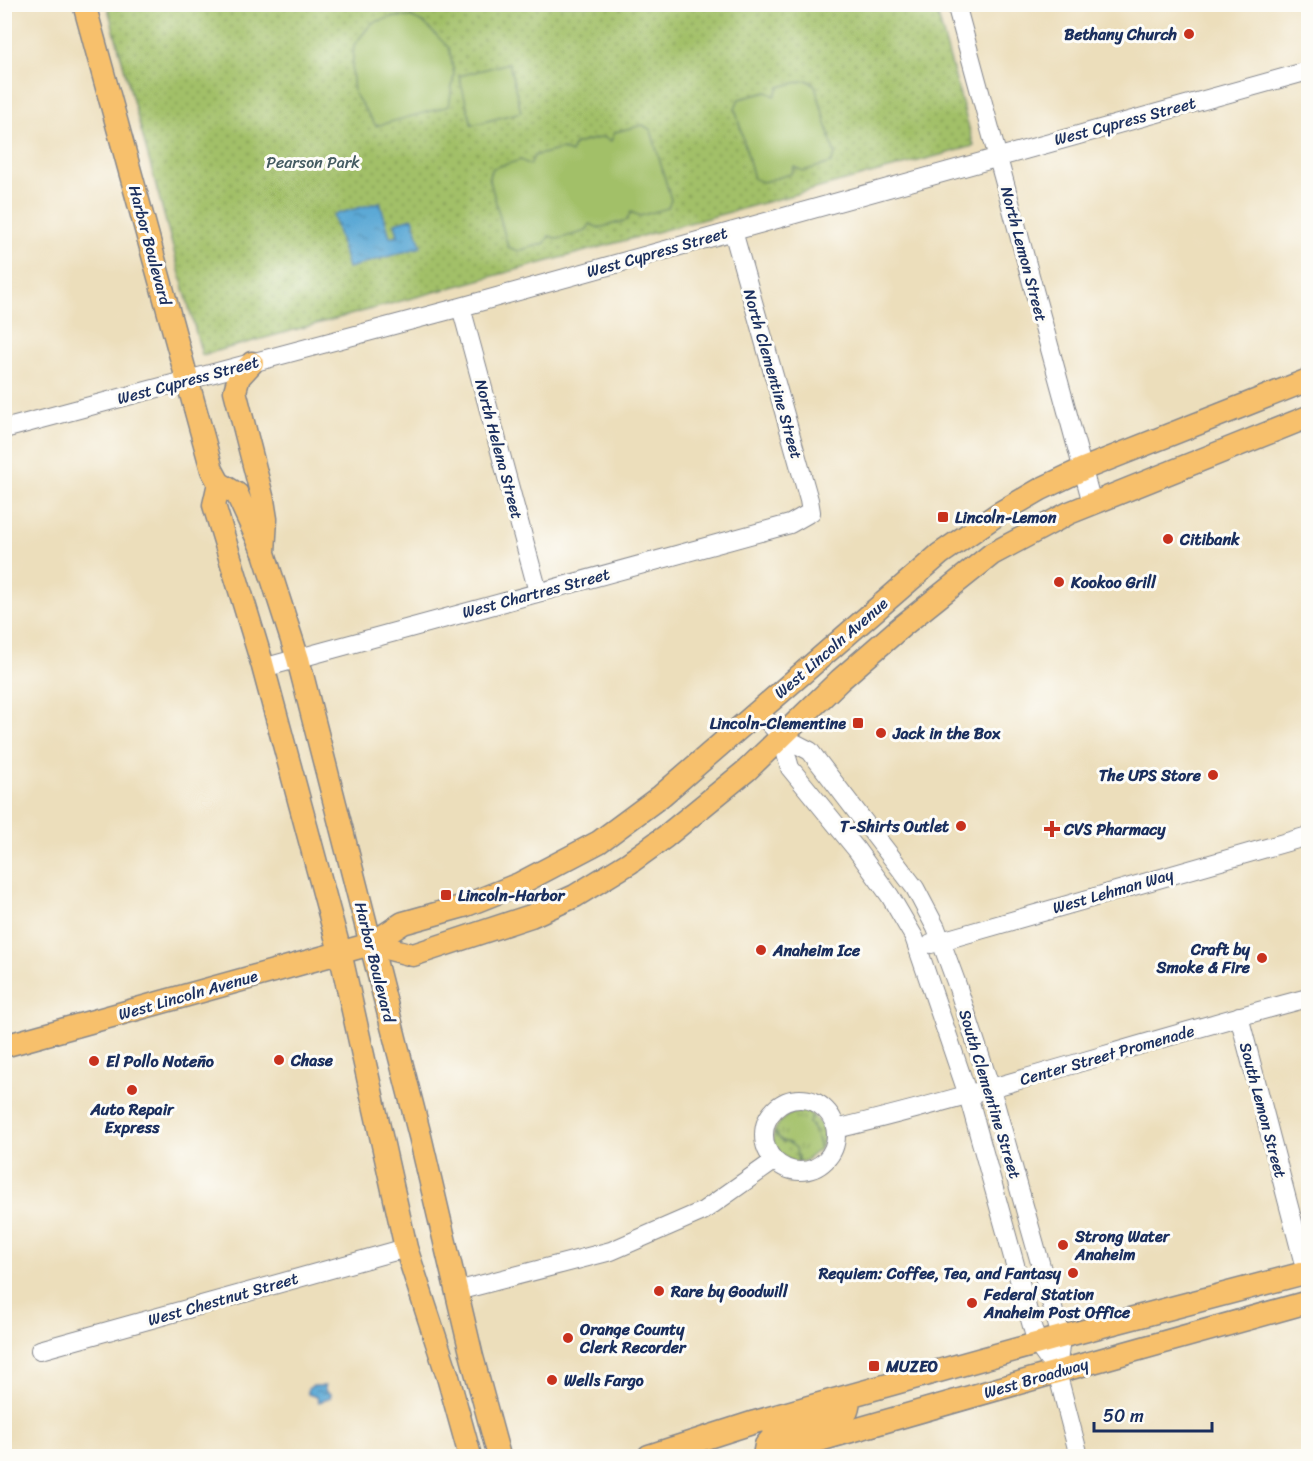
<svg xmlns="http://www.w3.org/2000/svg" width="1313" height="1461" viewBox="0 0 1313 1461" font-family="Sriracha,sans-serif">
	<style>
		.grass { fill: url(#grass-tufts); stroke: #5e7863; stroke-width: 1.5 }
		.park { fill: url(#park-dots); stroke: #5e7863; stroke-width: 1.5 }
		.pitch { fill: #a2c068; stroke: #5e7863; stroke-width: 1.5 }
		.water { fill: url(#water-ripples); stroke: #3c6c9a; stroke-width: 1.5 }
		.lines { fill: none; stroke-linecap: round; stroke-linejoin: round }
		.minor-casing { stroke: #84868c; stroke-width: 20 }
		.major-casing { stroke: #84868c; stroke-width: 25 }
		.minor { stroke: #fff; stroke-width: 18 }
		.major { stroke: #f7c06c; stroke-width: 22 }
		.poi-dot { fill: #c8321e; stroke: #fdfcf7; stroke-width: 2 }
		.labels { text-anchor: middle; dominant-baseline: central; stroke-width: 6; stroke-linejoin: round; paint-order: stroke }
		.poi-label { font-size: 16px; font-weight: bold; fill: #1b2f5e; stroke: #fdfcf7; text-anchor: start }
		.street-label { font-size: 16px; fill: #1b2f5e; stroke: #fdfcf7 }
		.park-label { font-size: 16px; fill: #445a61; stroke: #fdfcf7 }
	</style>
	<defs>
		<pattern id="grass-tufts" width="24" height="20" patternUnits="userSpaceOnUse" patternTransform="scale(1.5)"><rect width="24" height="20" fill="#a2c068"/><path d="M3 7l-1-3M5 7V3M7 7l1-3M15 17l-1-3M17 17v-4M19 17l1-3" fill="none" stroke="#839c59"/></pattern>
		<pattern id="park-dots" width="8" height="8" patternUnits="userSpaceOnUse" patternTransform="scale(1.5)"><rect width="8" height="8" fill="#a2c068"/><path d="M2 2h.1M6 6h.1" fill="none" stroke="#839c59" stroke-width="1.8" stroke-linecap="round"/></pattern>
		<pattern id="water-ripples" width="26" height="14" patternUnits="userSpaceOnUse" patternTransform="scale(1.5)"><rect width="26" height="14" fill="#5ca9d5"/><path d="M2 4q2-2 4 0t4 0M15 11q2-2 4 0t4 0" fill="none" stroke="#4b8ab0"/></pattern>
	</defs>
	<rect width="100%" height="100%" fill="#fdfcf7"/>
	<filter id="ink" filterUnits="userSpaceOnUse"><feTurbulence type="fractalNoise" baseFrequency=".0167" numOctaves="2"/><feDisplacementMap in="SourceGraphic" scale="12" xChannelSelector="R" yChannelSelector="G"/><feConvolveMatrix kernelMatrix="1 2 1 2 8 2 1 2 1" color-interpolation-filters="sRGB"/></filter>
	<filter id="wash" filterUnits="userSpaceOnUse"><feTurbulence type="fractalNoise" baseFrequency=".008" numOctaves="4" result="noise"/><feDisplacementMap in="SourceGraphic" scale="24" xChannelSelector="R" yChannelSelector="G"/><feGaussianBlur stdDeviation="1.35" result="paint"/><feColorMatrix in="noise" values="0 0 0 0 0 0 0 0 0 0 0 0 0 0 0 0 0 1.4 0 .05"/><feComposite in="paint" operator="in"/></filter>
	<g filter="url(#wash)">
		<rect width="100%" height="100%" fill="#ecdebb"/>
		<path class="grass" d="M 806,1110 L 812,1115 L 809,1123 L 816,1133 L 820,1149 L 805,1161 L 798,1162 L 798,1156 L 789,1143 L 782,1141 L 774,1132 C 781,1117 790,1112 806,1110 Z"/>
		<path class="park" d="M 107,5 L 935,5 L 974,146 L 202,355 Z
			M 812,1115 C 824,1127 828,1132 820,1149 L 816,1133 L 809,1123 Z
			M 774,1132 L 782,1141 L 789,1143 L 796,1148 L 798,1162 L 792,1162 C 781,1155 770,1147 774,1132 Z"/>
		<path class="pitch" d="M 392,17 L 410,17 L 425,24 L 449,48 L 454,74 L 449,106 L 376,126 L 354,93 L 352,69 L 354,45 L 372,23 Z
			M 509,63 L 521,112 L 472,125 L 459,76 Z
			M 807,80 L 815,85 L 835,155 L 831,163 L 803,171 L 794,167 L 791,174 L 763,182 L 754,179 L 735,108 L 739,99 L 767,92 L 775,96 L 779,87 Z
			M 643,125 L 651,130 L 671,200 L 668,208 L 640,216 L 631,212 L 627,220 L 599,228 L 590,224 L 586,231 L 558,239 L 549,236 L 545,243 L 518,251 L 508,247 L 489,177 L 493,168 L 521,160 L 530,165 L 534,156 L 562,149 L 571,153 L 575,144 L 603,137 L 611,141 L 615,132 Z"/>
		<path class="water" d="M 380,202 L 390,237 L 398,235 L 395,223 L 413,218 L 421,247 L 348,268 L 333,215 Z
			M 312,1386 L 325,1386 L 325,1391 L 331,1394 L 330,1398 L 319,1402 L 317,1397 L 308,1394 L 308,1389 Z"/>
	</g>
	<g filter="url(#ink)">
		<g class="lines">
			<defs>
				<path id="minor" d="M 956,4 L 1092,503
					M 461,307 L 538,592
					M 4,429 L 461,307 L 1308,71
					M 263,668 L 790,524 L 811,512 L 809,500 L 733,231
					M 758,711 L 781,736 L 810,751 L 915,888 L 936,928 L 956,982 L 991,1089 L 1061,1337 L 1057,1372
					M 781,736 L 790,768 L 856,849 L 890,896 L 914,937 L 968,1095 L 1037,1344 L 1057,1372 L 1079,1456
					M 931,944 L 1308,836
					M 1239,1016 L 1306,1272
					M764 1135a36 36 0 1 1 72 0a36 36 0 1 1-72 0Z
					M 836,1129 C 995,1091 1150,1039 1308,998
					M 457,1291 L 611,1251 L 703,1211 L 774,1161
					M 40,1350 L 406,1248"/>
				<path id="major" d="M 84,4 L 212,470 L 219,483 L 237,494 L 264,553 L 298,659 L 420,1136 L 472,1357 L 499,1456
					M 252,363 L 239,377 L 235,391 L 263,500 L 266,519 L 264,552
					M 219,483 L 214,505 L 262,663 L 340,952 L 406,1248 L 448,1377 L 470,1456
					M 371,944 L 413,955 L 531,916 L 575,896 L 629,863 L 665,837 L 747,770 L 840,680 L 901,627 L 992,554 L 1069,513 L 1308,417
					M 4,1046 L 371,944 L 403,923 L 464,906 L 519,884 L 599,842 L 661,796 L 940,554 L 998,514 L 1041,489 L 1083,469 L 1308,380
					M 649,1456 L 755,1422 L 1061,1337 L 1308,1272
					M 764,1456 L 1057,1372 L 1308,1302
					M 764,1456 L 766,1445 L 773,1437 L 837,1419 L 847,1411 L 850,1396"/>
			</defs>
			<use href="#minor" class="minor-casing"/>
			<use href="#major" class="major-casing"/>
			<use href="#minor" class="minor"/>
			<use href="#major" class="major"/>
		</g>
	</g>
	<g class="poi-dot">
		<circle cx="1189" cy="34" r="6"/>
		<rect x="937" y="511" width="12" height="12" rx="3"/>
		<circle cx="1168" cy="539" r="6"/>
		<circle cx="1059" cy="582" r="6"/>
		<rect x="852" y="717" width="12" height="12" rx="3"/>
		<circle cx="881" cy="733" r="6"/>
		<circle cx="1213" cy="775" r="6"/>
		<circle cx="961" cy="826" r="6"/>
		<path d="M1049 820h6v6h6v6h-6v6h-6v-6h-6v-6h6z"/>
		<rect x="440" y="889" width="12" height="12" rx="3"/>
		<circle cx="761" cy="950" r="6"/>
		<circle cx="1262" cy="958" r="6"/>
		<circle cx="279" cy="1060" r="6"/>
		<circle cx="94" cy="1061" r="6"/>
		<circle cx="132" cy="1090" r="6"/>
		<circle cx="1063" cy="1245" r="6"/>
		<circle cx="1073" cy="1273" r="6"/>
		<circle cx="659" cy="1291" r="6"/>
		<circle cx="972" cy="1303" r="6"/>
		<circle cx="568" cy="1338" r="6"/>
		<rect x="868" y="1360" width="12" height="12" rx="3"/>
		<circle cx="552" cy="1380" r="6"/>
	</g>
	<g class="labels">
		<g class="poi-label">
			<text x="1177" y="34" text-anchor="end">Bethany Church</text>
			<text x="955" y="517">Lincoln-Lemon</text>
			<text x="1180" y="539">Citibank</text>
			<text x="1071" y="582">Kookoo Grill</text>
			<text x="846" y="723" text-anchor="end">Lincoln-Clementine</text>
			<text x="893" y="733">Jack in the Box</text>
			<text x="1201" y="775" text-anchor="end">The UPS Store</text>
			<text x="949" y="826" text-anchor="end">T-Shirts Outlet</text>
			<text x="1064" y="829">CVS Pharmacy</text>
			<text x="458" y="895">Lincoln-Harbor</text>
			<text x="1250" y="949" text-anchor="end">Craft by<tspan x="1250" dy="18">Smoke &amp; Fire</tspan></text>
			<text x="773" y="950">Anaheim Ice</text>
			<text x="291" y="1060">Chase</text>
			<text x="106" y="1061">El Pollo Noteño</text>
			<text x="132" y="1109" text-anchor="middle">Auto Repair<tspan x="132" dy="18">Express</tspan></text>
			<text x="1075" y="1236">Strong Water<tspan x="1075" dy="18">Anaheim</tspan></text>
			<text x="1061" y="1273" text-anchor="end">Requiem: Coffee, Tea, and Fantasy</text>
			<text x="671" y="1291">Rare by Goodwill</text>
			<text x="984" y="1294">Federal Station<tspan x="984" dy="18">Anaheim Post Office</tspan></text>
			<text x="580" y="1329">Orange County<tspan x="580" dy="18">Clerk Recorder</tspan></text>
			<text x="886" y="1366">MUZEO</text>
			<text x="564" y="1380">Wells Fargo</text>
		</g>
		<g class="street-label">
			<text transform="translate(1125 121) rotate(-15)">West Cypress Street</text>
			<text transform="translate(150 245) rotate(75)">Harbor Boulevard</text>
			<text transform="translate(657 252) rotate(-16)">West Cypress Street</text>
			<text transform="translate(1024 254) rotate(75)">North Lemon Street</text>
			<text transform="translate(773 374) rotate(74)">North Clementine Street</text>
			<text transform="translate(188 380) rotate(-15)">West Cypress Street</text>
			<text transform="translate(499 449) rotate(75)">North Helena Street</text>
			<text transform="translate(536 593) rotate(-15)">West Chartres Street</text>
			<text transform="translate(831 648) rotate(-41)">West Lincoln Avenue</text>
			<text transform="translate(1113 891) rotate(-16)">West Lehman Way</text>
			<text transform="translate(375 962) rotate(76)">Harbor Boulevard</text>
			<text transform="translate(188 995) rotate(-16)">West Lincoln Avenue</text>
			<text transform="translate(1107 1055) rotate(-16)">Center Street Promenade</text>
			<text transform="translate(990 1094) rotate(73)">South Clementine Street</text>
			<text transform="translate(1263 1110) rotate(75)">South Lemon Street</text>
			<text transform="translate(223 1299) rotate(-16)">West Chestnut Street</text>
			<text transform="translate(1036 1378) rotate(-16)">West Broadway</text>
		</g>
		<g class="park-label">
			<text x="313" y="162">Pearson Park</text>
		</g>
	</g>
	<rect width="1313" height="1461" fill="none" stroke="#fdfcf7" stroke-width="24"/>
	<path d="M1094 1422v9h118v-9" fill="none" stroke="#1b2f5e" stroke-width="3"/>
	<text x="1103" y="1422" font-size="18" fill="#1b2f5e" stroke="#fdfcf7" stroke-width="4.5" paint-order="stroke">50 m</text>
</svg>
